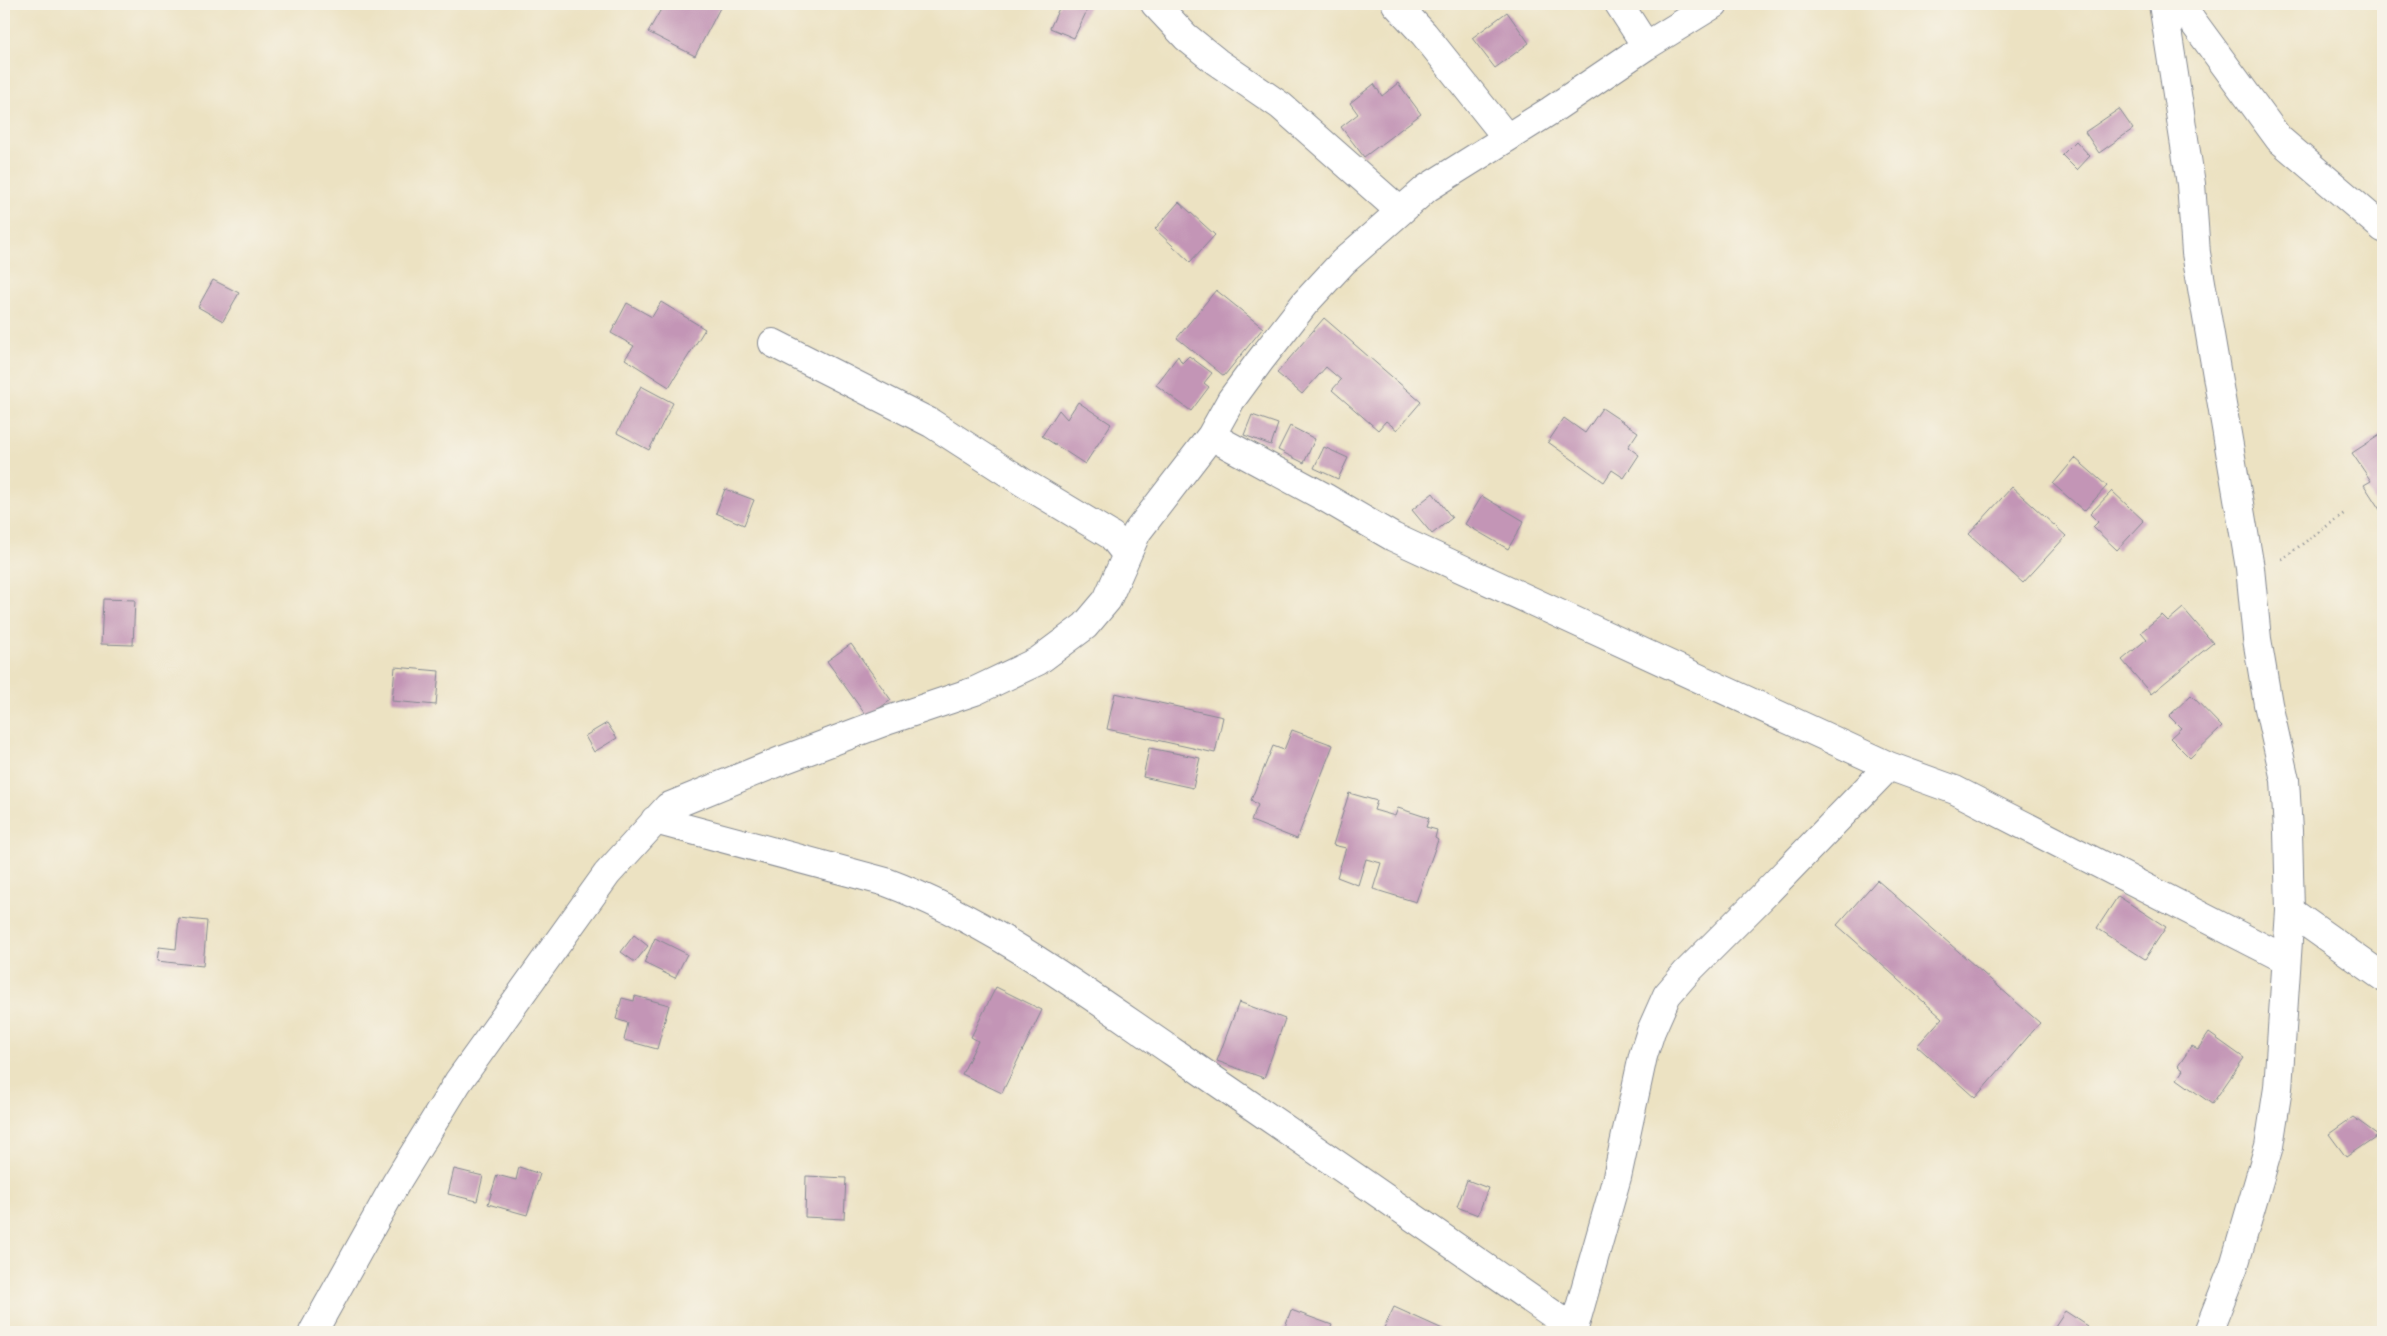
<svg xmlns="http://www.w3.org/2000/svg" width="2387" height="1336" viewBox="0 0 2387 1336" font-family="Vollkorn,serif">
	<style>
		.building { fill: #c395b6 }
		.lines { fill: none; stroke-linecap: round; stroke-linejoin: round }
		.street-casing { stroke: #848890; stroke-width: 30 }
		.path { stroke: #848890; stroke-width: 3; stroke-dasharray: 1 4; stroke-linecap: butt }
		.street { stroke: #fff; stroke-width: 28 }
	</style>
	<rect width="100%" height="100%" fill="#f7f3e8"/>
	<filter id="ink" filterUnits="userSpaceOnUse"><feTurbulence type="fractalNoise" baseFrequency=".02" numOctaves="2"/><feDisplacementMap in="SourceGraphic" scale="10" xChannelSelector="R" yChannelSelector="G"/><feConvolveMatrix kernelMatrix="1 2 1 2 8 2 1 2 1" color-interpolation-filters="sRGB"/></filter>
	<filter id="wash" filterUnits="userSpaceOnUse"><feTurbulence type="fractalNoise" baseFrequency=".0096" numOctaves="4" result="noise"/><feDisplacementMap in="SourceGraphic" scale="20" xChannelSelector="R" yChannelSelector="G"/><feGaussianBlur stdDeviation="1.12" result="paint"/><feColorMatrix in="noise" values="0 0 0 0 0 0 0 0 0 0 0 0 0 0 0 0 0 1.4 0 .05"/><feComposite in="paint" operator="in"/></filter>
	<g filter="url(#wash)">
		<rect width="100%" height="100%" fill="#ece2c2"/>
		<g id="blocks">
			<path class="building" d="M 664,4 L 722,4 L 695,56 L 648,32 Z
				M 1061,4 L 1090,4 L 1074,38 L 1050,28 Z
				M 1507,12 L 1529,43 L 1495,68 L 1472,38 Z
				M 1398,83 L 1421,114 L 1364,157 L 1341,127 L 1358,114 L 1350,103 L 1374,84 L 1382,96 Z
				M 2119,109 L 2133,129 L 2099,153 L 2085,132 Z
				M 2076,141 L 2090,156 L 2077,170 L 2062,155 Z
				M 1179,202 L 1215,235 L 1190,262 L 1155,229 Z
				M 213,280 L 239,293 L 223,321 L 198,307 Z
				M 1216,290 L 1263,328 L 1224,376 L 1177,338 Z
				M 661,302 L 705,329 L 669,387 L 625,359 L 634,346 L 611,333 L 627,303 L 652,317 Z
				M 1324,318 L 1421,402 L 1397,430 L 1386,421 L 1378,430 L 1332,390 L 1341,380 L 1326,367 L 1302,394 L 1277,373 Z
				M 1178,356 L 1182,363 L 1189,356 L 1212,373 L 1204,383 L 1209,387 L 1191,411 L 1156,385 Z
				M 641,386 L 673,403 L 649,450 L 617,433 Z
				M 1078,402 L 1111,424 L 1085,464 L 1042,436 L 1059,410 L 1067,419 Z
				M 1602,408 L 1638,432 L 1628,447 L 1639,455 L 1624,478 L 1612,470 L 1604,482 L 1548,442 L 1564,418 L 1585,433 Z
				M 1252,415 L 1278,424 L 1271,445 L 1244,435 Z
				M 1290,426 L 1315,439 L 1304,463 L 1278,450 Z
				M 2383,433 L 2383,512 L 2382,513 L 2364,485 L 2371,481 L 2352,453 Z
				M 1324,447 L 1348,458 L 1338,479 L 1314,468 Z
				M 2075,458 L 2107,486 L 2084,511 L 2053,484 Z
				M 2012,487 L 2066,536 L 2023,583 L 1969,534 Z
				M 725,489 L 754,500 L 744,525 L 716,513 Z
				M 2112,491 L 2144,521 L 2117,550 L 2093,527 L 2098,522 L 2090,514 Z
				M 1433,493 L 1452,518 L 1432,534 L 1412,510 Z
				M 1482,496 L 1524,521 L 1508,549 L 1465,524 Z
				M 103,599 L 135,600 L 133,645 L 101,644 Z
				M 2183,608 L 2213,643 L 2151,694 L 2122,660 L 2147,639 L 2141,632 L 2162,615 L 2168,621 Z
				M 851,644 L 891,700 L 867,717 L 827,661 Z
				M 395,667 L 439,671 L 436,705 L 392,701 Z
				M 1115,693 L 1223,717 L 1215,753 L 1107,729 Z
				M 2191,695 L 2222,727 L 2190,758 L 2170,738 L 2181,728 L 2169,716 Z
				M 607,723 L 617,738 L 594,752 L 585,736 Z
				M 1292,730 L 1333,745 L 1297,839 L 1251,821 L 1258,805 L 1251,800 L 1273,746 L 1284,750 Z
				M 1149,748 L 1200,758 L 1193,788 L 1143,777 Z
				M 1349,793 L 1377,801 L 1374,810 L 1395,816 L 1398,808 L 1429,818 L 1426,827 L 1437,830 L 1435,838 L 1438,840 L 1416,902 L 1373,889 L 1381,863 L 1366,859 L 1358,885 L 1337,877 L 1346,848 L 1333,845 Z
				M 1877,880 L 2040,1023 L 1975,1098 L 1917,1046 L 1942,1018 L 1837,925 Z
				M 2118,896 L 2166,927 L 2145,959 L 2097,928 Z
				M 179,918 L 207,921 L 203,966 L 157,961 L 159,947 L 176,949 Z
				M 634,935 L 648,946 L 635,962 L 621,952 Z
				M 655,938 L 687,954 L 675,978 L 644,963 Z
				M 996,987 L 1042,1010 L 1002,1093 L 962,1074 L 978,1041 L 971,1037 Z
				M 635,996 L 669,1005 L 657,1049 L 624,1040 L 628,1023 L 616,1019 L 622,998 L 634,1001 Z
				M 1239,1002 L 1285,1019 L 1264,1078 L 1217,1061 Z
				M 2209,1033 L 2244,1058 L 2212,1104 L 2177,1079 L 2183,1070 L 2178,1066 L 2192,1046 L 2198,1049 Z
				M 2353,1117 L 2378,1135 L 2346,1157 L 2329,1134 Z
				M 519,1167 L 540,1174 L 527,1215 L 488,1204 L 497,1175 L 516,1180 Z
				M 454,1169 L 483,1176 L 477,1201 L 448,1194 Z
				M 806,1176 L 846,1178 L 844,1219 L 805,1217 Z
				M 1467,1180 L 1488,1188 L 1478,1215 L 1457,1207 Z
				M 1394,1307 L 1447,1331 L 1446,1332 L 1382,1332 Z
				M 1291,1310 L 1332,1325 L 1329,1332 L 1283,1332 Z
				M 2065,1311 L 2088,1326 L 2084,1332 L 2051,1332 Z"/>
		</g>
	</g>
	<g filter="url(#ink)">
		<use href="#blocks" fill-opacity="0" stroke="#848890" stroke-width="1"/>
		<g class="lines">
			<defs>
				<path id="street" d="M 1155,4 L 1186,37 L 1217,62 L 1281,106 L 1400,211
					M 1396,4 L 1424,34 L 1507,138
					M 1619,4 L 1646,46
					M 2163,4 L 2191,184 L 2196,253 L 2250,568 L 2257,639 L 2268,704 L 2285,780 L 2288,831 L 2290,911 L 2278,1088 L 2269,1146 L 2234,1266 L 2208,1332
					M 2180,4 L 2279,139 L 2383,228
					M 773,343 L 931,423 L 1024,483 L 1112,536 L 1126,554
					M 1211,436 L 1326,498 L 1393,537 L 1889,766
					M 655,820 L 886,882 C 990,921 1082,990 1173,1052 C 1307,1143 1440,1236 1574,1329
					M 2290,911 L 2383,977
					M 313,1332 L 396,1183 L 458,1082 L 607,874 L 668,807 L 783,760 L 889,720 L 975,691 L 1038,661 L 1085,626 L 1107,600 L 1137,532 L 1211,436 L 1231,400 L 1259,362 L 1305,303 L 1343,262 L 1427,188 L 1550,111 L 1646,46 L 1714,4
					M 1573,1332 L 1617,1177 L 1643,1056 L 1651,1031 L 1667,995 L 1686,973 L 1761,898 L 1889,766 L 1955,790 L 2285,959"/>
			</defs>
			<use href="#street" class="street-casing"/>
			<path class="path" d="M 2282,559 L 2346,512"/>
			<use href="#street" class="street"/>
		</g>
	</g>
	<rect width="2387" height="1336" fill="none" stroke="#f7f3e8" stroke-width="20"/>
</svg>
